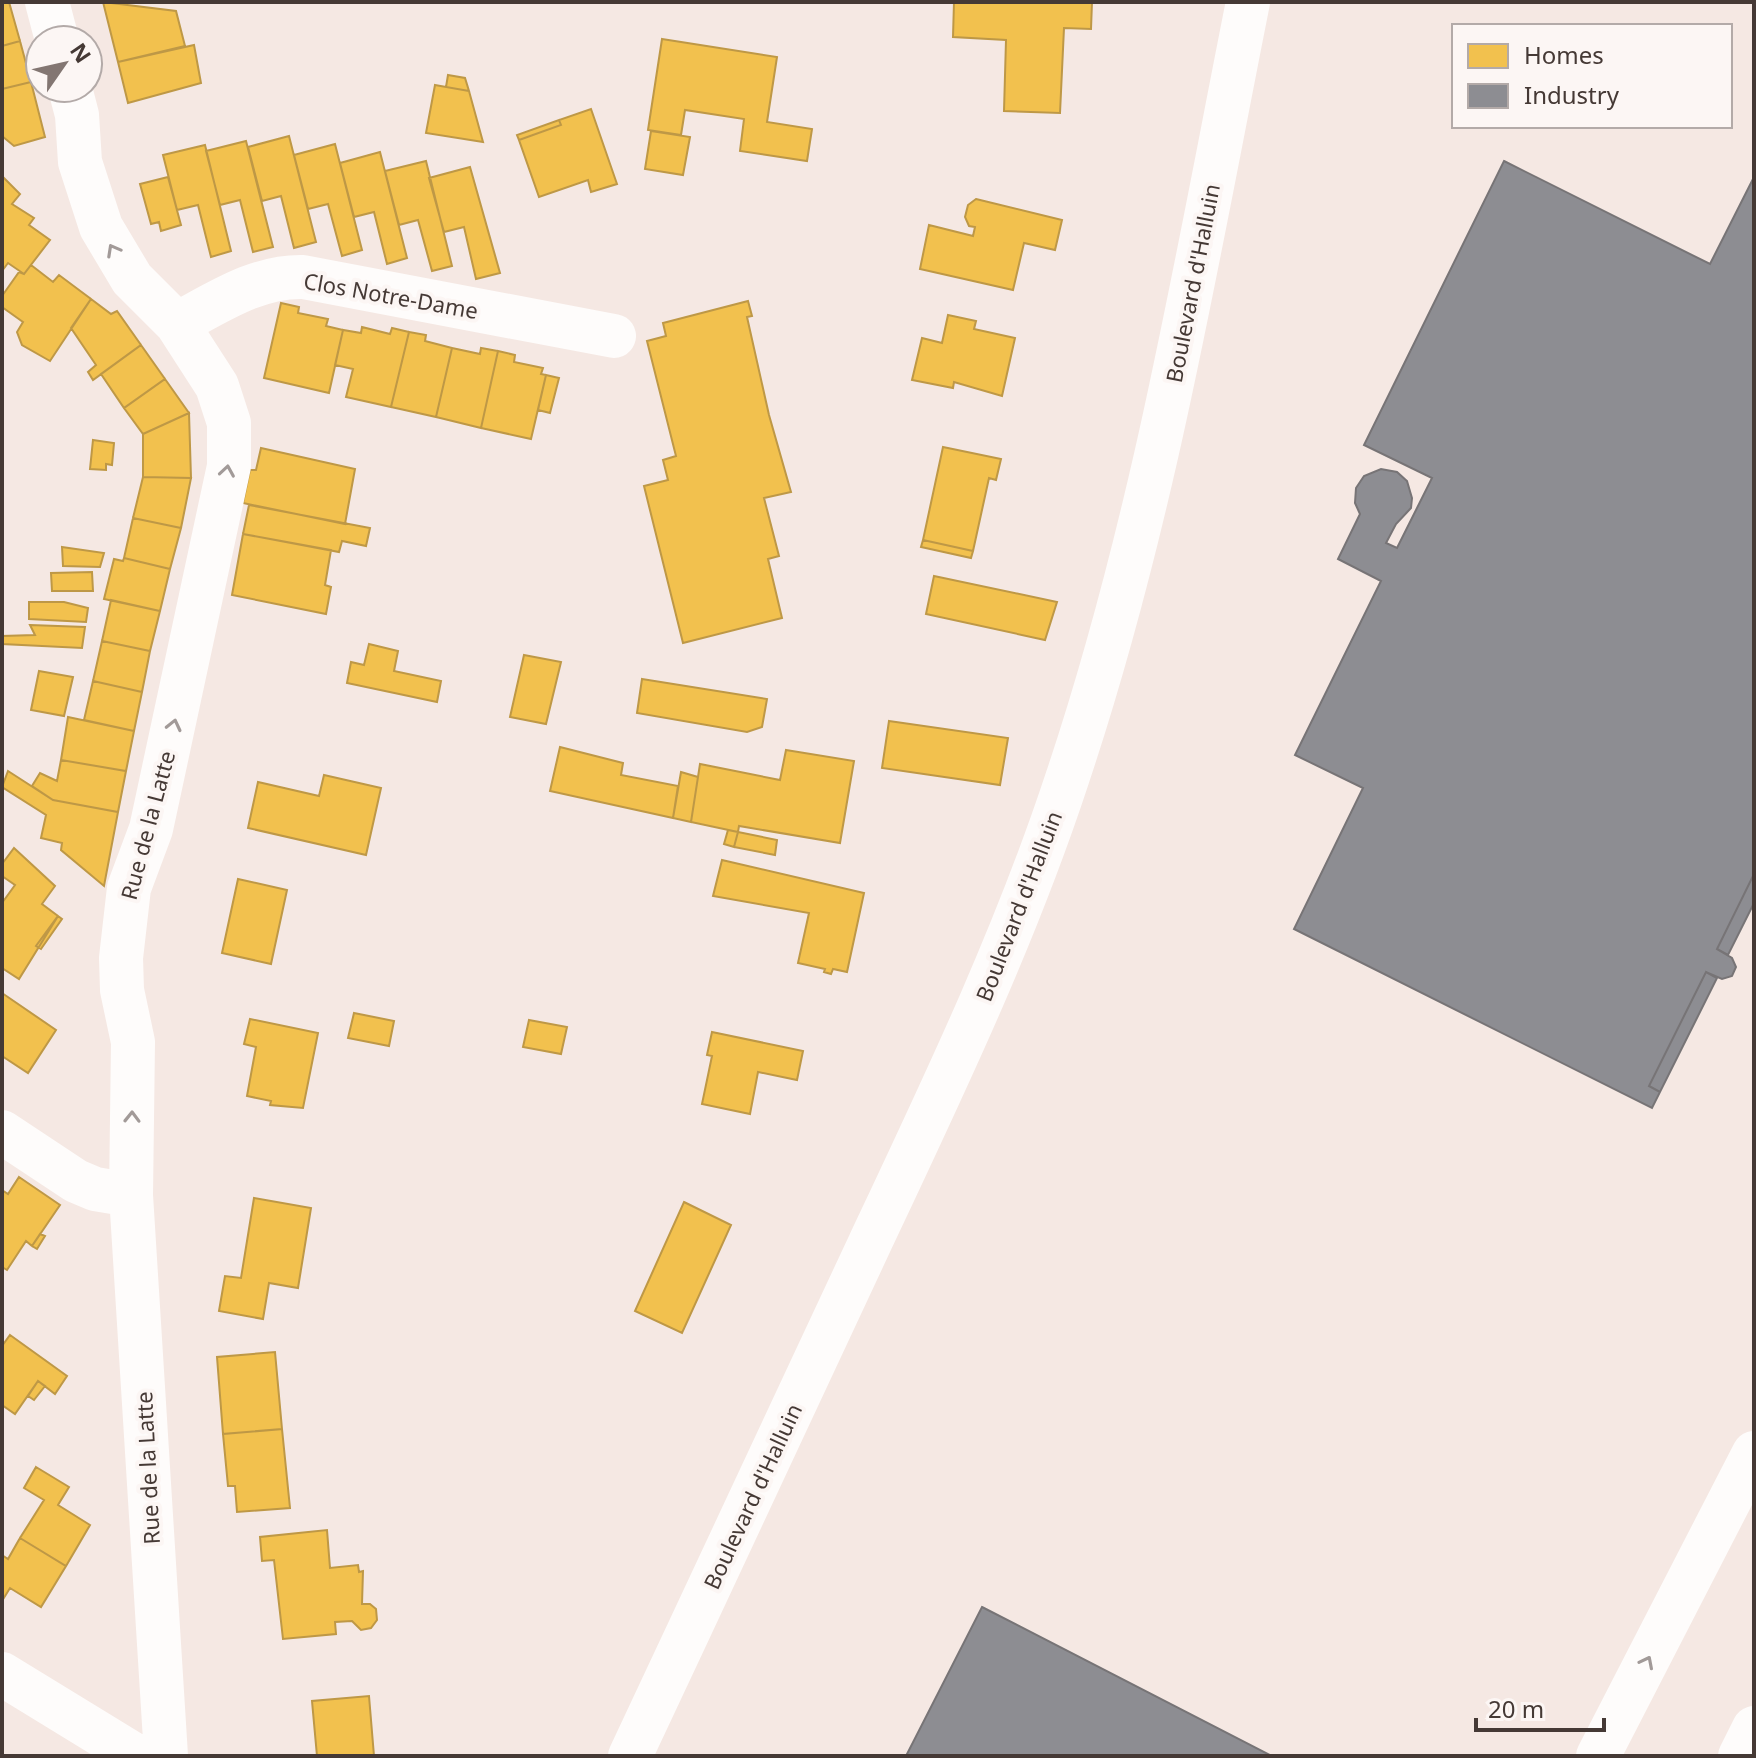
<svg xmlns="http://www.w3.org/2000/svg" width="1756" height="1758" viewBox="0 0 1756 1758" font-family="'Noto Sans',sans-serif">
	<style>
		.homes { fill: #f2c14e; stroke: #be9846; stroke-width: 2 }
		.industry { fill: #8d8d92; stroke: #777476; stroke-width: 2 }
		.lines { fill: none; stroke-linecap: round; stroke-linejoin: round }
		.minor { stroke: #fefcfb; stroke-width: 44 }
		.major { stroke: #fefcfb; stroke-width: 44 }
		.oneway { stroke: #a29a98 }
		.labels { text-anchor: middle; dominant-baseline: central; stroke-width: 8; stroke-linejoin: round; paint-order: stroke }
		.street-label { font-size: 22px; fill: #453935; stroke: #fcf6f4 }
	</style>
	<rect width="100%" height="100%" fill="#f5e8e3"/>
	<path class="homes" d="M 2,2 L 9,2 L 20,41 L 2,46 Z
		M 103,2 L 176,11 L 185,46 L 118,62 Z
		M 954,2 L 1092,2 L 1091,29 L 1064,28 L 1060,113 L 1004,111 L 1006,40 L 953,37 Z
		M 662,39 L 777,57 L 767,122 L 812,129 L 807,161 L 740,151 L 744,119 L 685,110 L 681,135 L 648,130 Z
		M 20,41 L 31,82 L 2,89 L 2,46 Z
		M 194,45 L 201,83 L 128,103 L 118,62 Z
		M 448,75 L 465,78 L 469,91 L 446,87 Z
		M 31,82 L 45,137 L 14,146 L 2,136 L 2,89 Z
		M 435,85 L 469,91 L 483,142 L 426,133 Z
		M 591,109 L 617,184 L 591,192 L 588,180 L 539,197 L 519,140 L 561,125 L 559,120 Z
		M 559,120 L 561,125 L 519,140 L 517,135 Z
		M 651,131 L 690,137 L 683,175 L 645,169 Z
		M 289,136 L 316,242 L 294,248 L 281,196 L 262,201 L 248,147 Z
		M 246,141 L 273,247 L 253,252 L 240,200 L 220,205 L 206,151 Z
		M 335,144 L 362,250 L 342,256 L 328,204 L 308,209 L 294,155 Z
		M 205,145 L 231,251 L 211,257 L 198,205 L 177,210 L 163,155 Z
		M 380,152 L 407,258 L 387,264 L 374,212 L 354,217 L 340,163 Z
		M 426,161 L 452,266 L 432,271 L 418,220 L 399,225 L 385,171 Z
		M 470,167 L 500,273 L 476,279 L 464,227 L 444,232 L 429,178 Z
		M 2,176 L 20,194 L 12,204 L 34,218 L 29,225 L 50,240 L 24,274 L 8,263 L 2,271 Z
		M 168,177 L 181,225 L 161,231 L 159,222 L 151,224 L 140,184 Z
		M 976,199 L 1062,220 L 1055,250 L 1024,243 L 1013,290 L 920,269 L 929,225 L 973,236 L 975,227 L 969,226 L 965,217 L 968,205 Z
		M 31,265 L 53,282 L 59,275 L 91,299 L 50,361 L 22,345 L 17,332 L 23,322 L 2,307 L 2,296 L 19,272 L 24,274 Z
		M 91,299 L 111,314 L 117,311 L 141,345 L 93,380 L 88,372 L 96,365 L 71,328 Z
		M 748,301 L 752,316 L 747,317 L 769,415 L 791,492 L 764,498 L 779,556 L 768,559 L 782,618 L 683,643 L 644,486 L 668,480 L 663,460 L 676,456 L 647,341 L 666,336 L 663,323 Z
		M 281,303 L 299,307 L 298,313 L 328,319 L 326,326 L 343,330 L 329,393 L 264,378 Z
		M 948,315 L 976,321 L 974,329 L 1015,338 L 1002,396 L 954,382 L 953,388 L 912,380 L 922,338 L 942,343 Z
		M 362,327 L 390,334 L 392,328 L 409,332 L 391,407 L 346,397 L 353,369 L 335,365 L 343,330 L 361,333 Z
		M 409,332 L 426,335 L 425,341 L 452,348 L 436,417 L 391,407 Z
		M 141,345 L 165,379 L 124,408 L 101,374 Z
		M 452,348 L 480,354 L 481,348 L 498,351 L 481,428 L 436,417 Z
		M 498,351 L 515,355 L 514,362 L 543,368 L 541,374 L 546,375 L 531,439 L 481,428 Z
		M 546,375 L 559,378 L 550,413 L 538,410 Z
		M 165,379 L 189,413 L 143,434 L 124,408 Z
		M 189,413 L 191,478 L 143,477 L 143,434 Z
		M 93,440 L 114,443 L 112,465 L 106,464 L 106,470 L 90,469 Z
		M 943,447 L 1001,459 L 996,480 L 989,478 L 973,551 L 923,540 Z
		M 261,448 L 355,469 L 345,524 L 243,503 L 250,470 L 256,470 Z
		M 143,477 L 191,478 L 181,528 L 133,518 Z
		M 249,505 L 370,528 L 366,546 L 342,541 L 339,552 L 243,534 Z
		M 133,518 L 181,528 L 170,569 L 124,558 Z
		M 243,534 L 331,550 L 325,585 L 331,587 L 326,614 L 232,595 Z
		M 923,540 L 973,551 L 971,558 L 921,547 Z
		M 62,547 L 104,553 L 100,567 L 63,566 Z
		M 124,558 L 170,569 L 160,611 L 104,599 L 114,559 L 123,561 Z
		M 92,572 L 93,591 L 52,591 L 51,573 Z
		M 934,576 L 1057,602 L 1045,640 L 926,614 Z
		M 111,600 L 160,611 L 150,651 L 102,641 Z
		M 29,602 L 64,602 L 88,608 L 86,622 L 29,619 Z
		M 30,625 L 85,627 L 82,648 L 2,644 L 2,636 L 35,635 Z
		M 102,641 L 150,651 L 142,692 L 93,681 Z
		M 369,644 L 398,651 L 394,671 L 441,681 L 437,702 L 347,683 L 351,662 L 364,665 Z
		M 524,655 L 561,662 L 546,724 L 510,717 Z
		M 39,671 L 73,677 L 64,716 L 31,710 Z
		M 642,679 L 767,699 L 762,727 L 747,732 L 637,713 Z
		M 93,681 L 142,692 L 134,731 L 84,720 Z
		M 68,717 L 134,731 L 126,771 L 61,760 Z
		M 889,721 L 1008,738 L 1000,785 L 882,768 Z
		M 560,747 L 623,763 L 621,775 L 678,786 L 673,818 L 550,791 Z
		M 786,750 L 854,761 L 840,843 L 739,826 L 738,832 L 691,822 L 700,764 L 780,780 Z
		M 61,760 L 126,771 L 118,812 L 53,800 L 32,786 L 40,773 L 57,781 Z
		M 8,771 L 53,800 L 118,812 L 104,886 L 61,850 L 62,843 L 41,838 L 46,815 L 2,787 Z
		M 681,772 L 698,777 L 691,822 L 673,818 Z
		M 324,775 L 381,788 L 366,855 L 248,828 L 258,782 L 319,796 Z
		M 728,830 L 738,832 L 734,847 L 724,844 Z
		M 738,832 L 777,840 L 775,855 L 734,847 Z
		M 14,848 L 55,886 L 42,904 L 58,916 L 19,979 L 2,968 L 2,903 L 15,885 L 2,876 L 2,864 Z
		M 722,860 L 864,893 L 847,972 L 833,969 L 831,974 L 824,972 L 825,969 L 798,963 L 809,913 L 713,896 Z
		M 238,879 L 287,890 L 271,964 L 222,953 Z
		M 58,916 L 62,919 L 41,949 L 36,946 Z
		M 2,993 L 56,1030 L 28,1073 L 2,1056 Z
		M 354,1013 L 394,1021 L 389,1046 L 348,1038 Z
		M 250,1019 L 318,1033 L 303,1108 L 270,1105 L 271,1101 L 247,1096 L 256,1047 L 244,1044 Z
		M 529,1020 L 567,1027 L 561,1054 L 523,1047 Z
		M 712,1032 L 803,1051 L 797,1080 L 758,1072 L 750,1114 L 702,1104 L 712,1056 L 707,1055 Z
		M 19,1177 L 60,1205 L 32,1246 L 26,1241 L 7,1270 L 2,1267 L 2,1190 L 8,1194 Z
		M 254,1198 L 311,1208 L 298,1288 L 269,1283 L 263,1319 L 219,1311 L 225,1276 L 241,1278 Z
		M 684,1202 L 731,1225 L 682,1333 L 635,1311 Z
		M 40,1234 L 45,1236 L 37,1249 L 32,1246 Z
		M 10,1335 L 67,1376 L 55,1394 L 38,1381 L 15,1414 L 2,1405 L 2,1346 Z
		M 275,1352 L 282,1429 L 223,1434 L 217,1357 Z
		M 38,1381 L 45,1386 L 34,1400 L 28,1396 Z
		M 282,1429 L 290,1508 L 237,1512 L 235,1486 L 228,1486 L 223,1434 Z
		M 36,1467 L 69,1487 L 58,1505 L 90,1525 L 66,1566 L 20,1538 L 44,1500 L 24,1488 Z
		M 327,1530 L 330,1568 L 358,1565 L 359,1572 L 363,1571 L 362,1604 L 370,1604 L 376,1609 L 377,1620 L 371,1628 L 361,1630 L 352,1621 L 335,1622 L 336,1634 L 283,1639 L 274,1560 L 262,1561 L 260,1537 Z
		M 20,1538 L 66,1566 L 41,1607 L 10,1588 L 2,1601 L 2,1555 L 8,1559 Z
		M 369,1696 L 374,1756 L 317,1756 L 312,1701 Z"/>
	<path class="industry" d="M 1504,161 L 1710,264 L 1754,177 L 1754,874 L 1717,949 L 1732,958 L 1736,967 L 1732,976 L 1722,979 L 1706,972 L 1649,1086 L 1660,1092 L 1652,1108 L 1294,929 L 1363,788 L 1295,755 L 1381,581 L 1338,559 L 1360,514 L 1355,503 L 1356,488 L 1364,476 L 1381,469 L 1397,472 L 1407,481 L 1412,498 L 1411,508 L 1396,524 L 1386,543 L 1397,548 L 1432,478 L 1364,445 Z
		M 1754,874 L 1754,903 L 1728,955 L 1717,949 Z
		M 1706,972 L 1717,978 L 1660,1092 L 1649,1086 Z
		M 982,1607 L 1272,1756 L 906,1756 Z"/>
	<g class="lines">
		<path class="minor" d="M 47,2 L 57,40
			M 70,88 L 77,115 L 80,162 L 101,227 L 132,279 L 177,324 L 217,386 L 229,423 L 229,466 L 151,829 L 129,888 L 121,958 L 122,990 L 133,1042 L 131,1195 L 166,1756
			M 177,324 C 217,303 256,276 303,277 L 614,336
			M 2,1132 L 76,1181 L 95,1189 L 131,1195
			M 2,1674 L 136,1756
			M 1598,1756 L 1754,1453
			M 1740,1756 L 1754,1728"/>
		<path class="major" d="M 630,1756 C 710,1586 789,1416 869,1245 C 941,1092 1014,940 1067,779 C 1152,526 1196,263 1248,2"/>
	</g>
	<defs><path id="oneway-chevron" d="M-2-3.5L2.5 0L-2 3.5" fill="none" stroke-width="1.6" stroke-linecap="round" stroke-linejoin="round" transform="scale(2)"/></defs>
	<g class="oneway">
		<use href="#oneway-chevron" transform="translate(113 250) rotate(-119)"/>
		<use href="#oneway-chevron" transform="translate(227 471) rotate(-81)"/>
		<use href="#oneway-chevron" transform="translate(174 725) rotate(-77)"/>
		<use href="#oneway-chevron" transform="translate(132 1117) rotate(-89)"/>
		<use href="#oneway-chevron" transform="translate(1647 1662) rotate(-63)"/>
	</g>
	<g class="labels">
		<g class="street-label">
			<text transform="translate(1192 283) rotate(-79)">Boulevard d'Halluin</text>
			<text transform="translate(391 295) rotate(10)">Clos Notre-Dame</text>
			<text transform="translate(147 825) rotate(-75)">Rue de la Latte</text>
			<text transform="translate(1018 906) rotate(-69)">Boulevard d'Halluin</text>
			<text transform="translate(147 1468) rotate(-93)">Rue de la Latte</text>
			<text transform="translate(752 1496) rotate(-65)">Boulevard d'Halluin</text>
		</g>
	</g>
	<rect width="1756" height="1758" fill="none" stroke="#453935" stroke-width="8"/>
	<rect x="1452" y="24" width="280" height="104" fill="#fcf6f4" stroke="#b3aaa8" stroke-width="2"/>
	<rect x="1468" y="44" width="40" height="24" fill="#f2c14e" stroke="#b3aaa8" stroke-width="2"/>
	<text x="1524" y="64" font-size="24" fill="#453935">Homes</text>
	<rect x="1468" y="84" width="40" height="24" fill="#8d8d92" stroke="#b3aaa8" stroke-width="2"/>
	<text x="1524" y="104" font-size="24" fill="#453935">Industry</text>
	<g transform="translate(64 64) rotate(56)"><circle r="38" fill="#fcf6f4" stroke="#b3aaa8" stroke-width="2"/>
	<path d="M0-6L14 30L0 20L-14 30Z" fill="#837672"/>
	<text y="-12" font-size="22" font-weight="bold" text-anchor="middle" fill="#453935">N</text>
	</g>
	<path d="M1476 1718v12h128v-12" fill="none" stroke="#453935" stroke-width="4"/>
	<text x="1488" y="1718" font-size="24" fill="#453935" stroke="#fcf6f4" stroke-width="6" paint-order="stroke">20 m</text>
</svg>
